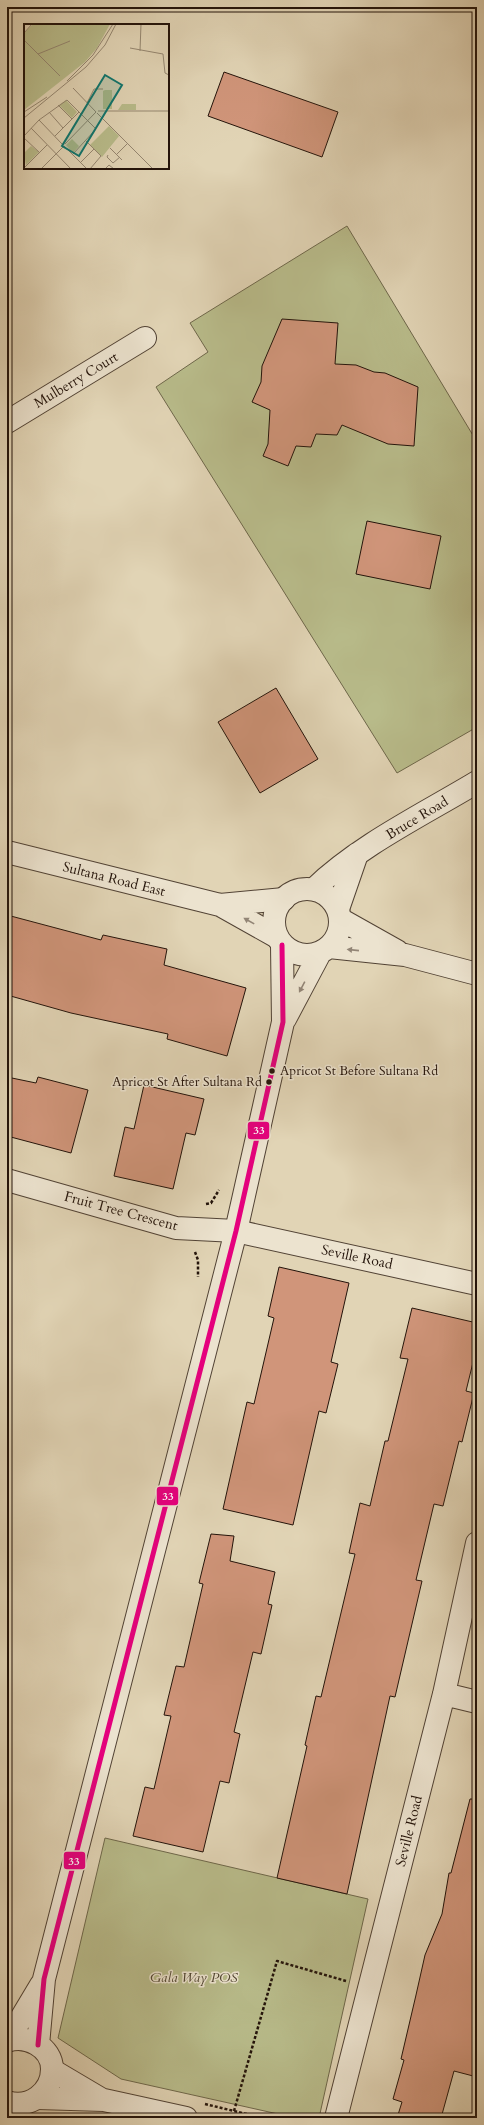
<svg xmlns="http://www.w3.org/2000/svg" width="484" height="2125" viewBox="0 0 484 2125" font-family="Cardo,serif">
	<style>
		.green { fill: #b8bb8a; stroke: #6e674a }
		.building { fill: #d0957a; stroke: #23130a }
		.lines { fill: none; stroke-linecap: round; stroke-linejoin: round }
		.minor-casing { stroke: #524335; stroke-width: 24 }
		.tertiary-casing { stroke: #524335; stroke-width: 24 }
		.path { stroke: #23130a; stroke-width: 2.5; stroke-dasharray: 3 2; stroke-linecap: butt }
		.minor { stroke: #ece3cf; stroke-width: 22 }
		.tertiary { stroke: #ece3cf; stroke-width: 22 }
		.bus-1-casing { stroke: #ece3cf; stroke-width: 8 }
		.bus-1 { stroke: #e5007d; stroke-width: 5 }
		.oneway { fill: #928576 }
		.bus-dot { fill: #23130a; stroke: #ece3cf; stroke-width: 1.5 }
		.labels { text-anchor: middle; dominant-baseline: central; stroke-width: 3; stroke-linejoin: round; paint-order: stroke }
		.bus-label { font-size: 13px; fill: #23130a; stroke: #ece3cf; text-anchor: start }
		.street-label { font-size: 14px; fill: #23130a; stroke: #ece3cf }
		.park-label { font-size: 14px; font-style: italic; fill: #504530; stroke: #ece3cf }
		.inset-road { fill: none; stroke: #958771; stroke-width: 1 }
		.view { fill: #0f766e; fill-opacity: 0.15; stroke: #0f766e; stroke-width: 2 }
		.inset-edge { fill: none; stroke: #23130a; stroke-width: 2 }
		.line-badge { stroke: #ece3cf; stroke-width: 1.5 }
		.badge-label { font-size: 11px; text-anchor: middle; font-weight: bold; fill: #fff }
	</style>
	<rect width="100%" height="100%" fill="#e1d4b5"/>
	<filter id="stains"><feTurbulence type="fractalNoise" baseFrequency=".005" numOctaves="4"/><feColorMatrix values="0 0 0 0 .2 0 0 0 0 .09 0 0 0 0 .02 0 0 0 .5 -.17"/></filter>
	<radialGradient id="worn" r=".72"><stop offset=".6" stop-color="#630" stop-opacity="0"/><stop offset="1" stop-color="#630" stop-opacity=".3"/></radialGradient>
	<path class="green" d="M 347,226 L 477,442 L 477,727 L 397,773 L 156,387 L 208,352 L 190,323 Z
		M 105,1838 L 368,1899 L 319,2118 L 296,2118 L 121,2079 L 58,2038 Z"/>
	<path class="building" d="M 224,72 L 338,112 L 322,157 L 208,116 Z
		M 282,319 L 338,323 L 335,364 L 356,365 L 374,372 L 385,373 L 418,387 L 414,446 L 388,444 L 342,425 L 337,435 L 316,434 L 311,447 L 296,446 L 288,466 L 263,456 L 268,444 L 270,410 L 252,402 L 261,382 L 262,366 Z
		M 367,521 L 441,536 L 430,589 L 356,574 Z
		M 276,688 L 318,759 L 260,793 L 218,722 Z
		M 7,915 L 101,940 L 103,935 L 167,949 L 164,965 L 246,988 L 227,1056 L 167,1039 L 168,1034 L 71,1013 L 7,995 Z
		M 7,1077 L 36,1083 L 38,1077 L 88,1090 L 71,1153 L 7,1136 Z
		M 144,1085 L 204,1099 L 195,1135 L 186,1133 L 173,1189 L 114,1176 L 125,1127 L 134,1129 Z
		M 279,1267 L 349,1283 L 331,1362 L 338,1364 L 326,1413 L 319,1411 L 293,1525 L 223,1509 L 247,1402 L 254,1404 L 274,1318 L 268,1316 Z
		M 412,1308 L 477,1323 L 477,1346 L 466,1391 L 474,1393 L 462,1442 L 459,1441 L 443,1506 L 434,1504 L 416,1580 L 422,1581 L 395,1697 L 390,1696 L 347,1894 L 277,1878 L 307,1746 L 305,1745 L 316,1696 L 321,1697 L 355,1554 L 349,1553 L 360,1503 L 370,1506 L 385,1441 L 388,1441 L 408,1359 L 400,1358 Z
		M 211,1534 L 234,1536 L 230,1561 L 275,1572 L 268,1604 L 272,1605 L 261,1654 L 253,1652 L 234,1732 L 240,1734 L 229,1783 L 220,1781 L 203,1852 L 133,1836 L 145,1787 L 154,1789 L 171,1716 L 164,1715 L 176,1666 L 184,1667 L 203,1584 L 199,1583 Z
		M 470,1799 L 477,1799 L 477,2077 L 454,2071 L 441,2118 L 397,2118 L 402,2102 L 393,2099 L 404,2060 L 401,2059 L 416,1995 L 425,1955 L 442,1914 L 449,1873 L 451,1873 Z"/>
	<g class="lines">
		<defs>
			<path id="minor" d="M 7,422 L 145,338
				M 7,852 L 220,905 L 277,937
				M 314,889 C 358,846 424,814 477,782
				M 220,905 L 284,899
				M 338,909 L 357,854
				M 7,1180 L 176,1228 L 236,1231 L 477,1284
				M 444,1694 L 477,1702
				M 52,2070 L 101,2099
				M 38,2098 L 104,2100 L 186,2118
				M 336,2118 L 444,1694 L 477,1543"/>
			<path id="tertiary" d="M274 922a33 33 0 1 1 66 0a33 33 0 1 1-66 0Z
				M 340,919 L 397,951
				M 329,947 L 405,955 L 477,974
				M 285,1019 L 320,953
				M 8,2040 L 41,1985
				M 7,2041 C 26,2034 52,2047 52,2069 C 52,2093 29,2109 7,2102
				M 38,2045 L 44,1979 L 236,1231 L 283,1022 L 282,945"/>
		</defs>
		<use href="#minor" class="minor-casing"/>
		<use href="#tertiary" class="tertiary-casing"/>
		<path class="path" d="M 206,1204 L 211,1203 L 219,1190
			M 195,1252 L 198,1260 L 198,1277
			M 205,2104 L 263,2118
			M 234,2111 L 277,1961 L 346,1981"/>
		<use href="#minor" class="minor"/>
		<use href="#tertiary" class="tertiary"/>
		<defs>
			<path id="bus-1" d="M 38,2045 L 44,1979 L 236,1231 L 283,1022 L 282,945"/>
		</defs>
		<use href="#bus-1" class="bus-1-casing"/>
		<use href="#bus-1" class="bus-1"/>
	</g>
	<defs><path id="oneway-solid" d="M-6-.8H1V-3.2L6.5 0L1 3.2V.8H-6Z"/></defs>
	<g class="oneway">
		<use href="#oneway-solid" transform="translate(249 921) rotate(-151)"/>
		<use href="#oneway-solid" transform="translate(353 950) rotate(-174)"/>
		<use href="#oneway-solid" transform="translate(302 987) rotate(118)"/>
	</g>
	<g class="bus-dot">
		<circle cx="272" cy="1071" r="3.5"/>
		<circle cx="269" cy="1082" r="3.5"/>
	</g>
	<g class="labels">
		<g class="bus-label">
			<text x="280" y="1071">Apricot St Before Sultana Rd</text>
			<text x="262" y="1082" text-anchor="end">Apricot St After Sultana Rd</text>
		</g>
		<g class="street-label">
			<text transform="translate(76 380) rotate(-31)">Mulberry Court</text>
			<text transform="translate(417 818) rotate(-31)">Bruce Road</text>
			<text transform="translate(114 879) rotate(14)">Sultana Road East</text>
			<text transform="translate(121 1211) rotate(15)">Fruit Tree Crescent</text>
			<text transform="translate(357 1257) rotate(12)">Seville Road</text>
			<text transform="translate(409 1831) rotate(-76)">Seville Road</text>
		</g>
		<g class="park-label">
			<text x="194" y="1977">Gala Way POS</text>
		</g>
	</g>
	<g transform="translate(24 24)">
		<rect width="145" height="145" fill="#e1d4b5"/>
		<path d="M 9,0 L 86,0 L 73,24 L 61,38 L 0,86 L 0,9 ZM 81,66 L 88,66 L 88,85 L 79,85 L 79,67 ZM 42,76 L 53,88 L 48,94 L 35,81 ZM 98,80 L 112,80 L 112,86 L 94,86 ZM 85,102 L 95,112 L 78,133 L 66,121 ZM 48,115 L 55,122 L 49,129 L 42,121 ZM 7,122 L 15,128 L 2,141 L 0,129 Z" fill="#b8bb8a"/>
		<path class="inset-road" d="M 0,9 L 8,0M 0,16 L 36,52M 106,24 L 139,30 L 141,49 L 145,51M 116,27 L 117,0M 14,30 L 46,17M 43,57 L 69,31 L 89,0M 49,64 L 72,88M 63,79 L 70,65 L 79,65M 34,81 L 48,95M 74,87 L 145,87M 0,88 L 23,73M 25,88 L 39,104M 73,89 L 129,145M 0,94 L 62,43 L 81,21 L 92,0M 15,96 L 39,121M 7,104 L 47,145M 0,112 L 15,96 L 43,76 L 72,105 L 49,130M 31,112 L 55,88M 0,114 L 16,129M 62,117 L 77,132 L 66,145M 41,120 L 72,88M 40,122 L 63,145M 86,124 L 98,136M 93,130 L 104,119M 84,131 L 83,133 L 89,139 L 96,133M 57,138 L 70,125M 0,144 L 23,121M 17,145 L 40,122M 81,145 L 85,141 L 90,145"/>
		<path class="view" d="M 81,51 L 98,61 L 55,132 L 38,122 Z"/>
		<rect width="145" height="145" class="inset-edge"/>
	</g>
	<g class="line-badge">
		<rect x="247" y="1121" width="23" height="19" rx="4" fill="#e5007d"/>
		<rect x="156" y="1486" width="23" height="20" rx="4" fill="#e5007d"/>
		<rect x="63" y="1851" width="23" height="19" rx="4" fill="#e5007d"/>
	</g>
	<g class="badge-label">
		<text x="259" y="1134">33</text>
		<text x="168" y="1500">33</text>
		<text x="74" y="1865">33</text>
	</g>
	<rect width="484" height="2125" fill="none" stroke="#e1d4b5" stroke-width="24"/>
	<rect x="8" y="8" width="468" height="2109" fill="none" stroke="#23130a" stroke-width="2"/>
	<rect x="12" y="12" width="460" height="2101" fill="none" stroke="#23130a"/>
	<rect width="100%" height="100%" filter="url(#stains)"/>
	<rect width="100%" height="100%" fill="url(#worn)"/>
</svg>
